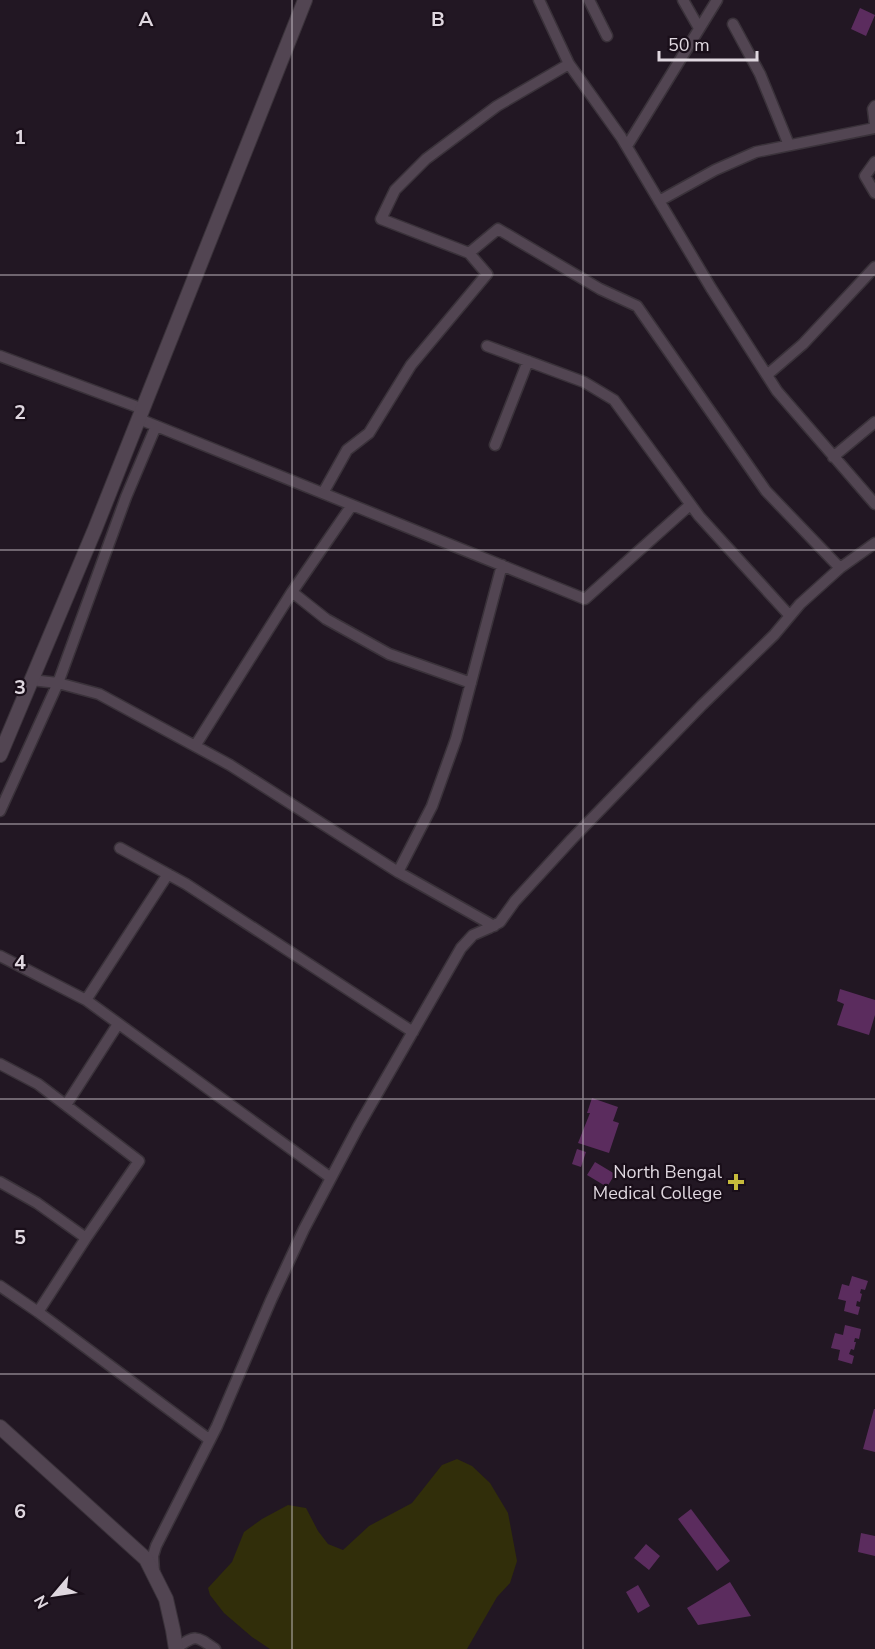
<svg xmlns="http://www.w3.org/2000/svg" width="875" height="1649" viewBox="0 0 875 1649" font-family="'Nunito Sans',sans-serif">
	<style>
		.green { fill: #312e0a }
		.building { fill: #5b2c5e }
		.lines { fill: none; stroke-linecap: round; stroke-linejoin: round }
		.minor-casing { stroke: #3a323a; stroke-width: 13 }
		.tertiary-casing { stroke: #3a323a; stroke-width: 16 }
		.minor { stroke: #524552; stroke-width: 10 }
		.tertiary { stroke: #524552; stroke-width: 14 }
		.grid { fill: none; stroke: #dfd7df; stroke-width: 1.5; stroke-opacity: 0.55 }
		.poi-dot { fill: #c7bb3c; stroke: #190e19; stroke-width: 2 }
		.labels { text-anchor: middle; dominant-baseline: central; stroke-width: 4.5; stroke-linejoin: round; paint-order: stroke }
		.poi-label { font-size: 18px; fill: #dfd7df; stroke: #190e19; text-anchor: end }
		.grid-label { font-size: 20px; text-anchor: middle; font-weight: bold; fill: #dfd7df; stroke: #190e19; stroke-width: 4.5; stroke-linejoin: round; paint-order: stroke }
	</style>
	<rect width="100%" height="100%" fill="#221723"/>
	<path class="green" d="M 457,1459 L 472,1466 L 490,1483 L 508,1513 L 517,1561 L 510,1583 L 497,1597 L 467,1649 L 270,1649 L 252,1637 L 224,1613 L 210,1595 L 208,1588 L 232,1562 L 244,1532 L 262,1519 L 288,1505 L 306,1508 L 318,1531 L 328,1544 L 343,1550 L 369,1526 L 412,1503 L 442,1465 Z"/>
	<path class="building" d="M 860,8 L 875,15 L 866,36 L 851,29 Z
		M 840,989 L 875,1000 L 875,1015 L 869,1035 L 837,1025 L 844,1004 L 837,1001 Z
		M 592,1098 L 618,1107 L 613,1121 L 619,1123 L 609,1153 L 578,1143 L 590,1113 L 587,1113 Z
		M 577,1149 L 586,1152 L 581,1167 L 572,1164 Z
		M 595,1162 L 615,1174 L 607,1187 L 587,1175 Z
		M 852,1276 L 868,1281 L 865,1290 L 861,1289 L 860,1293 L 862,1294 L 860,1302 L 857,1301 L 856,1306 L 860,1307 L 858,1315 L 844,1311 L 846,1301 L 838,1299 L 842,1284 L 849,1286 Z
		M 845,1325 L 861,1329 L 859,1339 L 855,1338 L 854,1342 L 856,1342 L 854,1350 L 851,1349 L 849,1354 L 854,1356 L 852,1364 L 838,1360 L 840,1350 L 831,1348 L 835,1333 L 843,1335 Z
		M 874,1409 L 875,1409 L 875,1452 L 863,1449 Z
		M 691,1509 L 730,1561 L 717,1571 L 678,1519 Z
		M 861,1533 L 875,1536 L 875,1556 L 858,1552 Z
		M 646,1544 L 660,1556 L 649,1570 L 634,1558 Z
		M 730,1582 L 751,1616 L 698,1625 L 687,1608 Z
		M 638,1585 L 650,1606 L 638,1613 L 626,1592 Z"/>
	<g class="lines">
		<defs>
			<path id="minor" d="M 539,0 L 569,64 L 621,137 L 711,288 L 777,391 L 875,504
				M 589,0 L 607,36
				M 683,0 L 699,28
				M 733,24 L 760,74 L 789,145
				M 875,106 L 873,109 L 875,125
				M 627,146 L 717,0
				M 875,162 L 865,176 L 875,193
				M 659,201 L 715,170 L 756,152 L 875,128
				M 469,253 L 498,229 L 600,289 L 637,306 L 766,491 L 840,568
				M 487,346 L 584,382 L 614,400 L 699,516 L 790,616
				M 0,356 L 143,409
				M 767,375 L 803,344 L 875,267
				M 139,419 L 585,599 L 690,505
				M 495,445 L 528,361
				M 833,457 L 875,422
				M 323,493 L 347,450 L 369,433 L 411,365 L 487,274 L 469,253 L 381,219 L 395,190 L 426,159 L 497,106 L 569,64
				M 292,592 L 326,619 L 389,654 L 471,683
				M 31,680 L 58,683 L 99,694 L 230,765 L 398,872 L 494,926
				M 195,746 L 292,592 L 352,505
				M 0,811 L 58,683 L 126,497 L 156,426
				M 120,848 L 186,884 L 413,1032
				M 398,872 L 432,806 L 456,739 L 502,565
				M 0,956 L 86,1000 L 331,1178
				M 86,1000 L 168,874
				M 0,1064 L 38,1084 L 139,1161 L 86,1238 L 38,1312
				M 66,1105 L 118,1024
				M 0,1182 L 37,1203 L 86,1238
				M 0,1286 L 38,1312 L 210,1440
				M 154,1572 L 153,1556 L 156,1546 L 217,1426 L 271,1300 L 304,1229 L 358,1127 L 461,948 L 473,935 L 489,928 L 500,922 L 515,901 L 572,839 L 702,705 L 774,635 L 800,604 L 840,568 L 875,543
				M 176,1648 C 196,1635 195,1635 215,1649"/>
			<path id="tertiary" d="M 0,755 L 95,529 L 305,0
				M 0,1427 L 146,1559 L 166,1599 L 173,1630 L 176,1649"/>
		</defs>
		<use href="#minor" class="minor-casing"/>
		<use href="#tertiary" class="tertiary-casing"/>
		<use href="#minor" class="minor"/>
		<use href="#tertiary" class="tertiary"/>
	</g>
	<path class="grid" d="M 292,0 L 292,1649M 583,0 L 583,1649M 0,275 L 875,275M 0,550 L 875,550M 0,824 L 875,824M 0,1099 L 875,1099M 0,1374 L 875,1374"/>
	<path class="poi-dot" d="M733 1173h6v6h6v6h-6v6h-6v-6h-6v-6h6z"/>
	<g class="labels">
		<g class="poi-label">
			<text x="722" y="1172">North Bengal<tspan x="722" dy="21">Medical College</tspan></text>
		</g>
	</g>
	<g class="grid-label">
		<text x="146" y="26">A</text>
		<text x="438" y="26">B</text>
		<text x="20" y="144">1</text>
		<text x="20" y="419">2</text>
		<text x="20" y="694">3</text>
		<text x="20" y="969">4</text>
		<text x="20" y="1244">5</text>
		<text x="20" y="1518">6</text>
	</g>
	<g transform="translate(54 1595) rotate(241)" stroke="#190e19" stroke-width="4.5" paint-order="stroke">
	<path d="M0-4.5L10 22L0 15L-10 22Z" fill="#dfd7df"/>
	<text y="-9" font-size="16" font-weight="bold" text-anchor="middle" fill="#dfd7df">N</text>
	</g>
	<path d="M659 51v9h98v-9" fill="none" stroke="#dfd7df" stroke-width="3"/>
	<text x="668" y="51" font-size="18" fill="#dfd7df" stroke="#190e19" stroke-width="4.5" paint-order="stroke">50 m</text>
</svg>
